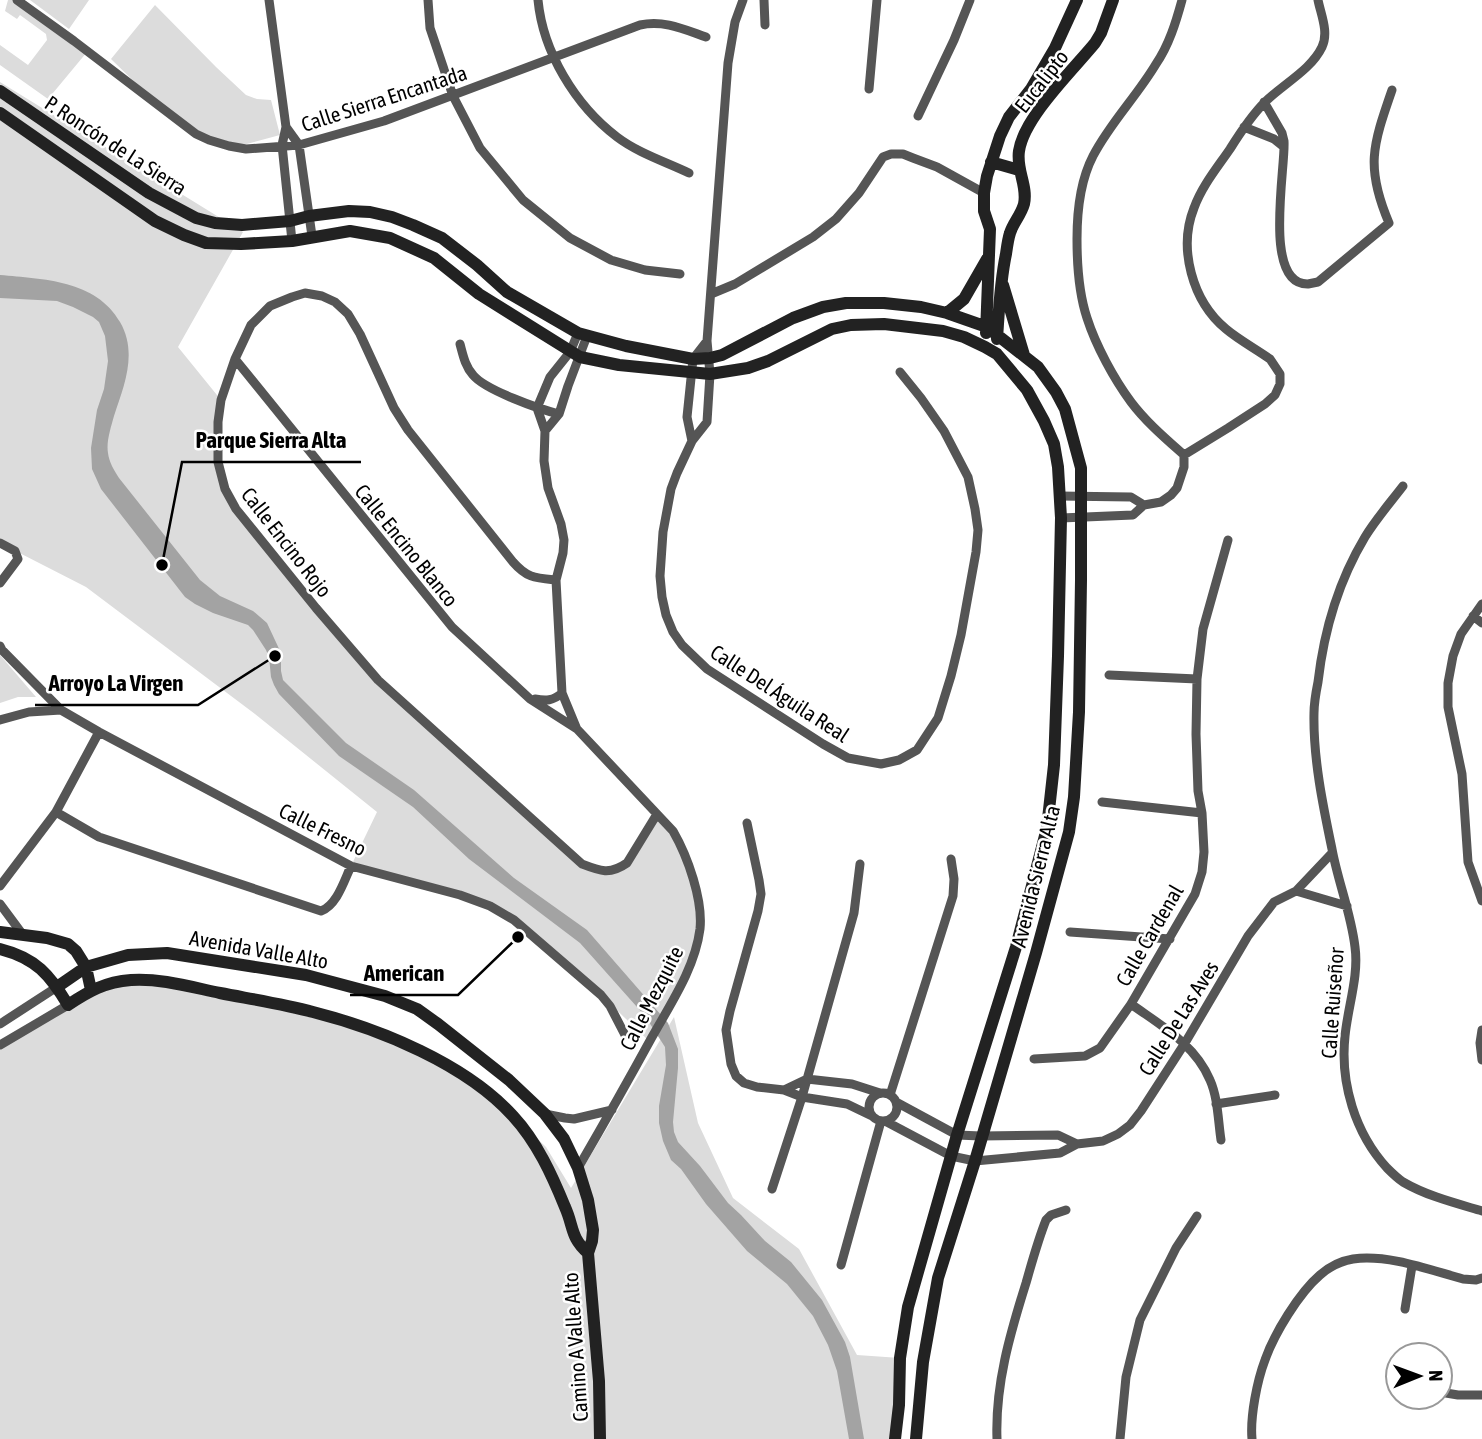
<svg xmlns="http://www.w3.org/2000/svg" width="1482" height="1439" viewBox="0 0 1482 1439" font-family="'Asap Condensed',sans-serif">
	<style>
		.green { fill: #dcdcdc }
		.water { fill: #a3a3a3 }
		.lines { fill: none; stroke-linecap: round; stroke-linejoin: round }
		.street { stroke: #555; stroke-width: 9 }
		.secondary { stroke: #222; stroke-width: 12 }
		.labels { text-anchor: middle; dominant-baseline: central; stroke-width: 5; stroke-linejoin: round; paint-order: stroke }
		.street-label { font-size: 21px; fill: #000; stroke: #fff }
		.leader { fill: none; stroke: #000; stroke-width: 2.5 }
		.callout-dot { fill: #000; stroke: #fff; stroke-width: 2.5 }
		.callout-label { font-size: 23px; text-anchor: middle; font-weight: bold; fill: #000; stroke: #fff; stroke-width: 5; stroke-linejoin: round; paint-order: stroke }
	</style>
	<rect width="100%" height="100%" fill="#fff"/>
	<path class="green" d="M 8,0 L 13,0 L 87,52 L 48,99 L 0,65 L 0,45 L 28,65 L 47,40 L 46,34 L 20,15 L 17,19 L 5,11 Z
		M 30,0 L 89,0 L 69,29 Z
		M 155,5 L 216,67 L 246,95 L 257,99 L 271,100 L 280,135 L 243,145 L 206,136 L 148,95 L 111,59 Z
		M 0,82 L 243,232 L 178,347 L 221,400 L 218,441 L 225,489 L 378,680 L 582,864 L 600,871 L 627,863 L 657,814 L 673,831 L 698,899 L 697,946 L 650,1042 L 601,995 L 490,906 L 351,866 L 377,812 L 255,714 L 86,587 L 0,543 Z
		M 0,654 L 0,655 L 36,697 L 18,697 L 0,703 Z
		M 131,980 L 314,1012 L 402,1043 L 487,1091 L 546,1147 L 571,1188 L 674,1017 L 698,1123 L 733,1198 L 799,1249 L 857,1355 L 900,1358 L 895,1439 L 0,1439 L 0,1046 L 91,990 Z"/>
	<path class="water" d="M 0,275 C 43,279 96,280 120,322 C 138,353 124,386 114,416 C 111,427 106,442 108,453 C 109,462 114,470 119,478 L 200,580 L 220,596 L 253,611 L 267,623 L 281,653 L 281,671 L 283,680 L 346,743 L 414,790 L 514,878 L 587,930 L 668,1023 L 678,1049 L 678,1068 L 673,1122 L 674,1132 L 678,1142 L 700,1166 L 728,1203 L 741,1215 L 765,1241 L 791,1262 L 822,1300 L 845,1342 L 850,1357 L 864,1439 L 849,1439 L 837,1371 L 828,1345 L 813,1316 L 787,1284 L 747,1251 L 706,1204 L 681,1169 L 671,1160 L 663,1141 L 659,1123 L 659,1106 L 666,1065 L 665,1047 L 645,1016 L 580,943 L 469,859 L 413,807 L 339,756 L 279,694 L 274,685 L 271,677 L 269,657 L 266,650 L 253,630 L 248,625 L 213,613 L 195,604 L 185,597 L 101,489 L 92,469 L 91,448 L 97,410 L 104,389 L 108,361 L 105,336 L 99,322 L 93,317 L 73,307 L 57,301 L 0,298 Z"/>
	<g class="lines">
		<path class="street" d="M 17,0 L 74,41 L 196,134 L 209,140 L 229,146 L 246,149 L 299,145 L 384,121 L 640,25 C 664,20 683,29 706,37
			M 269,0 L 286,127 L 282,145 L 292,241
			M 428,0 L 430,28 L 453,96 L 480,148 L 523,200 L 570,238 L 611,260 L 645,270 L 680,274
			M 538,0 C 543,52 575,105 617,137 C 638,153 666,162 689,173
			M 743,0 L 735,22 L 728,63 L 707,341 L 710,374 L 707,422 L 692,441 L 677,473 L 671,489 L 663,532 L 660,576 L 662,597 L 666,615 L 673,632 L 682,645 L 707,669 L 823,744 L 848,758 L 881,764 L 899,760 L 917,750 L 938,718 L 951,676 L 961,635 L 976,552 L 978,530 L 975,509 L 968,477 L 944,431 L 921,398 L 900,372
			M 764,0 L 765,25
			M 1182,0 C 1176,22 1169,45 1156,64 C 1137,96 1110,123 1093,156 C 1080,181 1077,212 1077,239 C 1077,264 1079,294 1087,318 C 1096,346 1114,379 1131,402 C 1146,422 1166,439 1184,455
			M 869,89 L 877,0
			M 1264,102 L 1282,133 L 1284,141 C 1286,167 1262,285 1308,284 C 1308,284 1318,282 1318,282 L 1389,223 C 1365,167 1373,145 1392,90
			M 918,116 L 954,40 L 970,0
			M 286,127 L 299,145 L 312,236
			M 1244,127 L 1274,139 L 1284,147
			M 711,294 L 735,284 L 813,237 L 836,219 L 859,193 L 883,157 L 891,154 L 903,154 L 913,158 L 937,167 L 984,193
			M 460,344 C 463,355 465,366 473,375 C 485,390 539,409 559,414
			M 235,359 L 452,627 L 530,699 L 577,729 L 673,831 C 688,857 703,900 700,929 C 695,968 671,1003 652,1037 C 628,1081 603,1125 578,1168
			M 545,431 L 559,414 L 568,386 L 587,336
			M 692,441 L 687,417 L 693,359 L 707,341
			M 1403,486 C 1390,503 1376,519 1365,537 C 1338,582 1324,630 1318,682 C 1316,692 1314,703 1314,713 C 1313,758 1323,806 1332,849 C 1338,882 1351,913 1355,947 C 1359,976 1348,1006 1345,1036 C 1340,1083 1355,1133 1387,1168 C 1392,1173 1397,1178 1403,1182 C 1427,1196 1455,1203 1482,1211
			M 1059,496 L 1131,497 L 1144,505
			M 1061,518 L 1133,515 L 1144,505 L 1161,502 L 1171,495 L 1177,488 L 1184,467 L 1184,455 L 1228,428 L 1265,404 L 1275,395 L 1280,384 L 1280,374 L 1270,359 C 1256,349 1239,340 1226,329 C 1192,301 1178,248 1194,208 C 1202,186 1217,168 1230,149 C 1240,133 1251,116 1265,102 C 1283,84 1311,70 1322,47 C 1329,32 1321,15 1318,0
			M 0,543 L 15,551 L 18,559 L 0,583
			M 556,580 C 535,578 527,578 513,562 L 408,430 L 394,408 L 360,334 L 348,314 L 335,302 L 322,296 L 305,293 L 292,297 L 270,306 L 251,325 L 235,359 L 221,400 L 218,422 L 218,462 L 225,489 L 236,509 L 316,608 L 378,680 L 582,864 C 600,871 610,875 627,863 L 657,814
			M 1482,604 L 1461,634 L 1453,656 L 1448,683 L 1448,707 L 1462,774 L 1468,862 L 1482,901
			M 1473,616 L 1482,623
			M 0,646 L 2,650 L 61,710 L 99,732 L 351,866 L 460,895 L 490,906 L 514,920 L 601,995 L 610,1006 L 625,1035
			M 1109,675 L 1197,679
			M 535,699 C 546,701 553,701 562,693
			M 0,720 L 29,712 L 61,710
			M 576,727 L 562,693 L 556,580 L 563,553 L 564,540 L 561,524 L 548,488 L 544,461 L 545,431 L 537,408 L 550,377 L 570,352 L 578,333
			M 1102,802 L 1202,813
			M 56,812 L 99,837 L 321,911 C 337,905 344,881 351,866
			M 747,823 L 759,880 L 761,894 L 758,911 L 730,1011 L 726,1030 L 731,1064 L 736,1076 L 744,1083 L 757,1087 L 784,1090 L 802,1097 L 847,1104 L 872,1116
			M 0,886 L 56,812 L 99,732
			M 1296,891 L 1347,906
			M 0,904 L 23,935
			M 1070,932 L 1170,939
			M 1131,1004 C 1160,1025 1195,1044 1210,1080 C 1218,1098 1218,1120 1221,1140
			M 0,1024 L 57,987
			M 1482,1030 L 1480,1043 L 1482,1060
			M 0,1045 L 68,1005
			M 1034,1059 L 1085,1056 L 1100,1048 L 1131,1004 L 1195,894 L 1202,872 L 1204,852 L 1202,813 L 1198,791 L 1196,734 L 1197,679 L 1203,629 L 1228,540
			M 784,1090 L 807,1079 L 852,1084 L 880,1093
			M869 1107a14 14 0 1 1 28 0a14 14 0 1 1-28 0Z
			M 890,1095 L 953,896 L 954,879 L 951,859
			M 896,1102 L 957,1135 L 981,1136 L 1058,1135 L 1077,1144
			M 1216,1104 L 1275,1095
			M 545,1114 L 565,1118 L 574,1119 L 612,1110
			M 885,1121 L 951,1156 L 975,1161 L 1060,1153 L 1077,1144 L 1103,1141 L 1118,1134 L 1130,1125 L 1141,1111 L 1185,1043 L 1248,936 L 1274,902 L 1296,891 L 1332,853
			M 772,1189 L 802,1097 L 854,913 L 860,864
			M 841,1265 L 881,1121
			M 1405,1309 L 1412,1266
			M 1440,1392 L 1458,1395 L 1482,1395
			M 997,1439 C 995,1385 1010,1334 1026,1283 C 1032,1262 1038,1240 1046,1220 L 1051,1215 L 1066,1210
			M 1120,1439 L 1126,1377 L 1140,1320 L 1176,1248 L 1197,1216
			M 1252,1439 C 1250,1417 1257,1381 1265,1360 C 1274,1334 1299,1293 1320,1275 C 1329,1267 1341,1261 1353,1259 C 1388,1254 1430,1270 1463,1279 L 1476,1280 L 1482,1278"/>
		<path class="secondary" d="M 0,91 L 149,193 L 196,218 L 215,223 L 242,225 L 290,221 L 309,216 L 349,211 L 370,212 L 392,217 L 413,225 L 442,238 L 477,265 L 507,292 L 578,333 L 626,346 L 693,359 L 710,358 L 722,355 L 793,318 L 823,307 L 846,303 L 884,303 L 921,307 L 947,313 L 987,327 L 1038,367 L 1056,392 L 1065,409 L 1081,468 L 1081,580 L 1079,712 L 1074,797 L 1069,832 L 1036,953 L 975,1161 L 938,1278 L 923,1362 L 916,1439
			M 0,113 L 155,221 L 184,235 L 206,243 L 241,244 L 292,241 L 350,231 L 390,238 L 434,258 L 479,294 L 580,357 L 619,365 L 710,374 L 748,368 L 768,361 L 832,329 L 851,325 L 884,324 L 943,331 L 964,337 L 985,347 L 997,354 L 1027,390 L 1044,421 L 1054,444 L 1058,467 L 1061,518 L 1058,656 L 1054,765 L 1047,828 L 1016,947 L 957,1135 L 908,1307 L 900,1358 L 899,1405 L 895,1439
			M 991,162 L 1019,170
			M 1003,285 L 1024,355
			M 947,313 L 964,299 L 987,259
			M 986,333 L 990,229 L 984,211 L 984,193 L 987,176 L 1000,136 L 1009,117 L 1031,89 L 1055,48 L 1077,0
			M 997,339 C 999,310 1000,282 1006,254 C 1007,247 1008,239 1010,233 C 1013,223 1021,215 1024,204 C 1028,186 1016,170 1019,151 C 1024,117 1073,70 1095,43 L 1101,33 L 1113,0
			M 0,932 L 47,938 L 68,944 L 76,951 L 86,967 L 91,990
			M 0,949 C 36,958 50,975 68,1005 C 89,991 105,982 131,980 C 160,978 191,987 220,993 C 251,999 283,1004 313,1012 C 380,1029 466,1064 513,1116 C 537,1142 552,1175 565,1207 C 574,1227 570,1237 588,1253
			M 57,987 L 86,967 L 128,955 L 167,953 L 306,975 L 385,996 L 417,1009 L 438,1024 L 509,1080 L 545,1114 L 564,1139 L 578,1168 L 588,1200 L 593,1230 L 592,1241 L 588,1253 L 599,1381 L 600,1439"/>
	</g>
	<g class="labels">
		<g class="street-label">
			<text transform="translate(1041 81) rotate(-52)">Eucalipto</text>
			<text transform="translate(384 98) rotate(-18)">Calle Sierra Encantada</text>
			<text transform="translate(116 145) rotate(33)">P. Roncón de La Sierra</text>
			<text transform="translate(287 542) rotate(52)">Calle Encino Rojo</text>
			<text transform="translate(407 545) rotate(51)">Calle Encino Blanco</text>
			<text transform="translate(780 693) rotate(33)">Calle Del Águila Real</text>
			<text transform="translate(323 829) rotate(26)">Calle Fresno</text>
			<text transform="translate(1035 876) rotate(-76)">Avenida Sierra Alta</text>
			<text transform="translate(1149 935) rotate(-60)">Calle Cardenal</text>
			<text transform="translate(259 949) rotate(10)">Avenida Valle Alto</text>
			<text transform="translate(651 998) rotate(-63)">Calle Mezquite</text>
			<text transform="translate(1332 1003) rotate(-86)">Calle Ruiseñor</text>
			<text transform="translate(1178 1018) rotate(-58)">Calle De Las Aves</text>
			<text transform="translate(575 1347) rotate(-94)">Camino A Valle Alto</text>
		</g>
	</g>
	<path class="leader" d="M162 565L182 462H361M275 656L198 705H35M518 937L458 995H350"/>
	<g class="callout-dot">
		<circle cx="162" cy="565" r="7"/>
		<circle cx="275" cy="656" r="7"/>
		<circle cx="518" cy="937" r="7"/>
	</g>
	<g class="callout-label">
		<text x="271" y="448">Parque Sierra Alta</text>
		<text x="116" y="691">Arroyo La Virgen</text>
		<text x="404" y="981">American</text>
	</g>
	<g transform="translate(1419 1376) rotate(89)"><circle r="33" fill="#ffffff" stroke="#999999" stroke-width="2"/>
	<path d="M0-5L12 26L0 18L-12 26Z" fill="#000000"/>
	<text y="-10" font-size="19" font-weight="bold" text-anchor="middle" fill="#000000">N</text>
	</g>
</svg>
